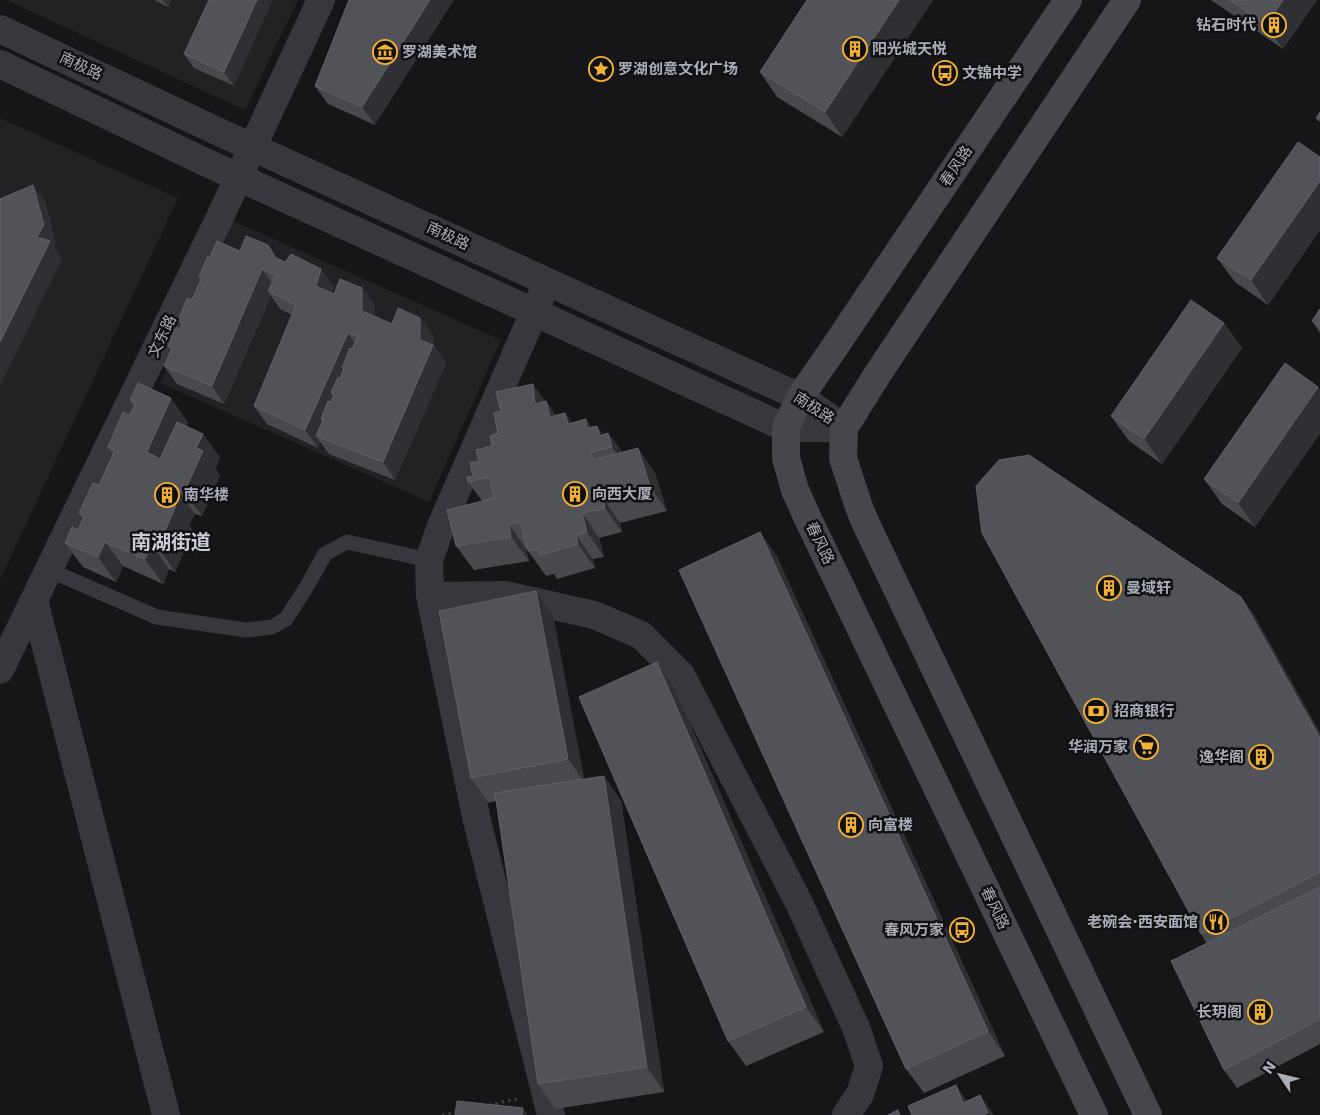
<svg xmlns="http://www.w3.org/2000/svg" width="1320" height="1115" viewBox="0 0 1320 1115" font-family="'DejaVu Sans','Noto Sans SC',sans-serif">
	<style>
		.built { fill: #222225 }
		.lines { fill: none; stroke-linecap: round; stroke-linejoin: round }
		.path { stroke: #3d3f44; stroke-width: 3; stroke-dasharray: 2.5 4; stroke-linecap: butt }
		.lane { stroke: #37383d; stroke-width: 15 }
		.street { stroke: #37383d; stroke-width: 28 }
		.secondary { stroke: #45474d; stroke-width: 28 }
		.wall { fill: #47494d }
		.shaded-wall { fill: #2f3033 }
		.building { fill: #525359; stroke: #5f6168 }
		.labels { text-anchor: middle; dominant-baseline: central; stroke-width: 5; stroke-linejoin: round; paint-order: stroke }
		.poi-label { font-size: 15px; font-weight: bold; fill: #a8adb8; stroke: #111113; text-anchor: start }
		.street-label { font-size: 15px; fill: #a8adb8; stroke: #111113 }
		.district-label { font-size: 20px; font-weight: bold; fill: #c9ccd4; stroke: #111113 }
	</style>
	<rect width="100%" height="100%" fill="#161618"/>
	<path class="built" d="M 6,0 L 298,0 L 245,110 Z
		M 0,118 L 178,198 L 0,580 Z
		M 233,221 L 501,340 L 429,502 L 160,383 Z"/>
	<g class="lines">
		<path class="path" d="M 489,1105 L 517,1099
			M 442,1115 L 459,1112"/>
		<path class="lane" d="M 49,570 L 157,617 L 246,630 L 272,627 L 286,619 L 307,586 L 325,554 L 347,542 L 429,560"/>
		<path class="street" d="M 0,29 L 219,132 L 800,397 L 844,428
			M 0,64 L 205,162 L 534,312 L 692,385 L 786,428 L 844,428
			M 542,294 L 441,526 L 429,560 L 430,596 L 477,821 L 551,1115
			M 430,596 L 505,595 L 594,615 L 641,635 L 681,675 L 799,903 L 857,1030 L 869,1066 L 860,1094 L 846,1115
			M 34,600 L 166,1115
			M 0,670 L 220,217 L 321,0"/>
		<path class="secondary" d="M 1068,0 L 834,348 L 800,397 L 786,428 L 786,458 L 795,490 L 809,521 L 1094,1115
			M 1127,0 L 877,375 L 844,428 L 843,458 L 859,507 L 866,524 L 1148,1115"/>
	</g>
	<path class="wall" d="M 154,0 L 171,0 L 168,7 Z
		M 209,0 L 234,86 L 194,68 L 184,54 Z
		M 349,0 L 375,125 L 328,104 L 315,86 Z
		M 807,0 L 933,0 L 842,137 L 777,97 L 760,72 Z
		M 1211,0 L 1317,0 L 1283,49 Z
		M 1320,157 L 1320,230 L 1268,305 L 1235,282 L 1217,258 Z
		M 240,251 L 279,259 L 334,287 L 332,293 L 334,294 L 362,288 L 375,306 L 375,316 L 392,324 L 420,318 L 433,336 L 433,345 L 446,363 L 395,480 L 329,454 L 320,442 L 318,448 L 267,424 L 254,406 L 292,315 L 280,309 L 271,296 L 224,404 L 177,384 L 164,366 L 171,350 L 168,346 L 181,326 L 178,321 L 192,300 L 201,279 L 199,276 L 210,257 Z
		M 1320,309 L 1320,333 L 1312,321 Z
		M 1224,323 L 1242,348 L 1162,464 L 1129,441 L 1111,416 Z
		M 1318,387 L 1320,390 L 1320,433 L 1255,527 L 1222,504 L 1204,479 Z
		M 130,400 L 188,422 L 186,427 L 203,434 L 220,458 L 215,469 L 220,475 L 202,516 L 195,514 L 189,525 L 193,531 L 175,572 L 169,569 L 163,584 L 123,566 L 116,582 L 83,567 L 65,543 L 78,530 L 83,519 L 79,513 L 99,485 L 113,454 L 108,447 L 130,415 L 134,407 Z
		M 546,401 L 556,416 L 565,413 L 572,423 L 586,419 L 591,427 L 603,434 L 608,433 L 622,452 L 655,473 L 667,511 L 620,523 L 622,532 L 599,538 L 604,557 L 593,559 L 595,568 L 557,579 L 554,574 L 546,576 L 528,551 L 528,548 L 526,549 L 529,561 L 474,570 L 456,546 L 482,501 L 468,482 L 473,476 L 479,461 L 492,446 L 498,433 L 501,411 Z
		M 760,532 L 777,557 L 1005,1056 L 924,1093 L 906,1069 Z
		M 1241,597 L 1254,615 L 1320,733 L 1320,1044 L 1237,1088 L 1224,1070 L 1207,944 L 1201,934 Z
		M 553,616 L 584,779 L 604,776 L 621,801 L 664,1092 L 555,1109 L 538,1084 L 496,801 L 488,803 L 471,778 Z
		M 657,662 L 674,687 L 824,1032 L 746,1066 L 728,1041 Z"/>
	<path class="shaded-wall" d="M 163,0 L 171,0 L 168,7 Z
		M 257,0 L 273,0 L 234,86 L 224,72 Z
		M 430,0 L 454,0 L 375,125 L 362,107 Z
		M 899,0 L 933,0 L 842,137 L 825,112 Z
		M 1283,0 L 1317,0 L 1283,49 L 1266,25 Z
		M 1320,181 L 1320,230 L 1268,305 L 1251,280 Z
		M 33,185 L 46,203 L 56,243 L 54,247 L 62,259 L 0,386 L 0,342 L 37,237 Z
		M 262,269 L 275,287 L 268,291 L 271,296 L 224,404 L 212,386 Z
		M 321,269 L 334,287 L 329,304 L 316,286 Z
		M 362,288 L 375,306 L 375,329 L 362,311 Z
		M 420,318 L 433,336 L 433,346 L 446,363 L 395,480 L 383,462 L 420,340 Z
		M 1224,323 L 1242,348 L 1162,464 L 1144,439 Z
		M 348,333 L 361,351 L 344,369 L 342,368 L 349,378 L 334,394 L 331,393 L 338,402 L 323,420 L 321,419 L 327,428 L 316,436 L 320,442 L 318,448 L 305,430 Z
		M 533,384 L 563,426 L 567,442 L 535,404 Z
		M 1318,387 L 1320,390 L 1320,433 L 1255,527 L 1238,503 Z
		M 171,398 L 188,422 L 164,477 L 147,452 Z
		M 565,413 L 583,438 L 568,424 Z
		M 586,419 L 603,444 L 587,428 Z
		M 597,426 L 612,446 L 608,433 L 626,458 L 629,472 L 612,447 L 600,436 Z
		M 203,434 L 220,458 L 215,469 L 220,475 L 202,516 L 184,492 L 196,448 Z
		M 638,448 L 655,473 L 667,511 L 650,486 Z
		M 177,489 L 195,514 L 189,525 L 193,531 L 175,572 L 158,547 L 171,504 Z
		M 603,498 L 620,523 L 622,532 L 605,508 Z
		M 582,513 L 599,538 L 604,557 L 587,532 Z
		M 509,524 L 526,549 L 529,561 L 511,537 Z
		M 760,532 L 777,557 L 1005,1056 L 988,1031 Z
		M 576,535 L 593,559 L 595,568 L 578,544 Z
		M 105,542 L 123,566 L 116,582 L 98,557 Z
		M 152,544 L 169,569 L 163,584 L 145,559 Z
		M 536,591 L 553,616 L 585,783 L 568,759 Z
		M 1241,597 L 1254,615 L 1320,733 L 1320,738 Z
		M 657,662 L 674,687 L 824,1032 L 806,1007 Z
		M 604,776 L 621,801 L 664,1092 L 647,1067 Z
		M 956,1085 L 973,1110 L 963,1103 Z
		M 980,1095 L 994,1115 L 989,1115 Z
		M 523,1108 L 527,1115 L 522,1115 Z"/>
	<path class="building" d="M 209,0 L 257,0 L 224,72 L 184,54 Z
		M 349,0 L 430,0 L 362,107 L 315,86 Z
		M 807,0 L 899,0 L 825,112 L 760,72 Z
		M 1230,0 L 1283,0 L 1266,25 Z
		M 1320,112 L 1320,121 L 1316,118 Z
		M 1298,142 L 1320,157 L 1320,181 L 1251,280 L 1217,258 Z
		M 33,185 L 44,225 L 37,237 L 50,241 L 0,342 L 0,199 Z
		M 246,236 L 268,245 L 276,258 L 285,262 L 291,254 L 321,269 L 316,286 L 334,294 L 340,279 L 362,288 L 362,311 L 392,324 L 398,308 L 420,318 L 420,340 L 433,345 L 383,462 L 316,436 L 323,420 L 321,419 L 328,401 L 331,402 L 334,394 L 331,393 L 338,377 L 340,378 L 344,369 L 342,368 L 350,348 L 352,349 L 358,336 L 348,333 L 305,430 L 254,406 L 296,305 L 268,291 L 276,275 L 262,269 L 212,386 L 164,366 L 172,348 L 168,346 L 176,327 L 180,329 L 183,323 L 178,321 L 187,298 L 192,300 L 202,277 L 199,276 L 208,256 L 210,257 L 217,241 L 240,251 Z
		M 1191,300 L 1224,323 L 1144,439 L 1111,416 Z
		M 1320,309 L 1320,327 L 1312,321 Z
		M 1285,363 L 1318,387 L 1238,503 L 1204,479 Z
		M 138,383 L 171,398 L 147,452 L 160,459 L 177,422 L 203,434 L 196,448 L 203,451 L 184,492 L 177,489 L 171,504 L 176,506 L 158,547 L 152,544 L 145,559 L 105,542 L 98,557 L 65,543 L 72,527 L 78,530 L 84,516 L 79,513 L 93,483 L 99,485 L 115,450 L 108,447 L 123,412 L 130,415 L 136,403 L 130,400 Z
		M 533,384 L 535,404 L 546,401 L 550,417 L 565,413 L 568,424 L 586,419 L 587,428 L 597,426 L 600,436 L 608,433 L 612,447 L 591,452 L 593,460 L 638,448 L 650,486 L 603,498 L 605,508 L 582,513 L 587,532 L 576,535 L 578,544 L 540,555 L 539,549 L 528,551 L 520,522 L 509,524 L 511,537 L 456,546 L 447,510 L 494,498 L 489,477 L 468,482 L 467,477 L 473,476 L 470,463 L 479,461 L 476,450 L 492,446 L 490,436 L 498,433 L 494,413 L 501,411 L 496,392 Z
		M 1029,455 L 1241,597 L 1320,738 L 1320,872 L 1201,934 L 982,533 L 976,486 L 999,460 Z
		M 760,532 L 988,1031 L 906,1069 L 679,570 Z
		M 536,591 L 568,759 L 471,778 L 439,611 Z
		M 657,662 L 806,1007 L 728,1041 L 579,697 Z
		M 604,776 L 647,1067 L 538,1084 L 495,793 Z
		M 1320,887 L 1320,1019 L 1224,1070 L 1171,961 Z
		M 956,1085 L 963,1103 L 980,1095 L 988,1113 L 983,1115 L 912,1115 L 908,1106 Z
		M 457,1101 L 523,1108 L 522,1115 L 455,1115 Z
		M 898,1110 L 900,1115 L 888,1115 Z"/>
	<defs>
		<symbol id="building-ring" viewBox="-11 -11 22 22"><circle r="9.5" fill="#111113" stroke="#f2b134" stroke-width="1.5"/><path d="M-4-6H4V6H1V3H-1V6H-4ZM-2.5-4.3h1.7v1.8h-1.7ZM.8-4.3h1.7v1.8H.8ZM-2.5-1h1.7V.8h-1.7ZM.8-1h1.7V.8H.8Z" fill="#f2b134"/></symbol>
		<symbol id="museum-ring" viewBox="-11 -11 22 22"><circle r="9.5" fill="#111113" stroke="#f2b134" stroke-width="1.5"/><path d="M0-6L6-3V-2H-6V-3ZM-5-1h2V3h-2ZM-1-1h2V3h-2ZM3-1h2V3H3ZM-6 4H6V6H-6Z" fill="#f2b134"/></symbol>
		<symbol id="sight-ring" viewBox="-11 -11 22 22"><circle r="9.5" fill="#111113" stroke="#f2b134" stroke-width="1.5"/><path d="M0-6L1.8-2.2L6-1.7L2.9 1.2L3.7 5.4L0 3.3L-3.7 5.4L-2.9 1.2L-6-1.7L-1.8-2.2Z" fill="#f2b134"/></symbol>
		<symbol id="bus-ring" viewBox="-11 -11 22 22"><circle r="9.5" fill="#111113" stroke="#f2b134" stroke-width="1.5"/><path d="M-5-6H5V4H4V6H2V4H-2V6H-4V4H-5ZM-3.5-4V0h7V-4ZM-3.5 1.2v1.5H-2V1.2ZM2 1.2v1.5H3.5V1.2Z" fill="#f2b134"/></symbol>
		<symbol id="bank-ring" viewBox="-11 -11 22 22"><circle r="9.5" fill="#111113" stroke="#f2b134" stroke-width="1.5"/><path d="M-6-4H6V4H-6ZM0-2.3a2.3 2.3 0 1 0 0 4.6a2.3 2.3 0 1 0 0-4.6Z" fill="#f2b134"/></symbol>
		<symbol id="supermarket-ring" viewBox="-11 -11 22 22"><circle r="9.5" fill="#111113" stroke="#f2b134" stroke-width="1.5"/><path d="M-6-5.5h2.5l.6 2H6L4.5 2H-2.5L-4.4-4H-6ZM-1.5 3.2a1.3 1.3 0 1 0 .1 0ZM3 3.2a1.3 1.3 0 1 0 .1 0Z" fill="#f2b134"/></symbol>
		<symbol id="restaurant-ring" viewBox="-11 -11 22 22"><circle r="9.5" fill="#111113" stroke="#f2b134" stroke-width="1.5"/><path d="M-5-6h1v4h1v-4h1v4h1v-4h1v5L-1.5 .5V6h-2V.5L-5-1ZM5-6V6H3V1.5H1.5Q1.5-4 5-6Z" fill="#f2b134"/></symbol>
	</defs>
	<g fill-rule="evenodd">
		<use href="#building-ring" x="1260" y="11" width="28" height="28"/>
		<use href="#building-ring" x="841" y="35" width="28" height="28"/>
		<use href="#museum-ring" x="371" y="38" width="28" height="28"/>
		<use href="#sight-ring" x="587" y="55" width="28" height="28"/>
		<use href="#bus-ring" x="931" y="59" width="28" height="28"/>
		<use href="#building-ring" x="561" y="480" width="28" height="28"/>
		<use href="#building-ring" x="153" y="481" width="28" height="28"/>
		<use href="#building-ring" x="1095" y="574" width="28" height="28"/>
		<use href="#bank-ring" x="1082" y="697" width="28" height="28"/>
		<use href="#supermarket-ring" x="1132" y="733" width="28" height="28"/>
		<use href="#building-ring" x="1247" y="743" width="28" height="28"/>
		<use href="#building-ring" x="837" y="811" width="28" height="28"/>
		<use href="#restaurant-ring" x="1202" y="908" width="28" height="28"/>
		<use href="#bus-ring" x="948" y="916" width="28" height="28"/>
		<use href="#building-ring" x="1246" y="998" width="28" height="28"/>
	</g>
	<g class="labels">
		<g class="poi-label">
			<text x="1256" y="25" text-anchor="end">钻石时代</text>
			<text x="872" y="49">阳光城天悦</text>
			<text x="402" y="52">罗湖美术馆</text>
			<text x="618" y="69">罗湖创意文化广场</text>
			<text x="962" y="73">文锦中学</text>
			<text x="592" y="494">向西大厦</text>
			<text x="184" y="495">南华楼</text>
			<text x="1126" y="588">曼域轩</text>
			<text x="1114" y="711">招商银行</text>
			<text x="1128" y="747" text-anchor="end">华润万家</text>
			<text x="1244" y="757" text-anchor="end">逸华阁</text>
			<text x="868" y="825">向富楼</text>
			<text x="1198" y="922" text-anchor="end">老碗会·西安面馆</text>
			<text x="944" y="930" text-anchor="end">春风万家</text>
			<text x="1242" y="1012" text-anchor="end">长玥阁</text>
		</g>
		<g class="street-label">
			<text transform="translate(81 66) rotate(25)">南极路</text>
			<text transform="translate(956 166) rotate(-56)">春风路</text>
			<text transform="translate(448 236) rotate(25)">南极路</text>
			<text transform="translate(162 336) rotate(-64)">文东路</text>
			<text transform="translate(814 408) rotate(33)">南极路</text>
			<text transform="translate(820 543) rotate(64)">春风路</text>
			<text transform="translate(995 908) rotate(64)">春风路</text>
		</g>
		<g class="district-label">
			<text x="171" y="542">南湖街道</text>
		</g>
	</g>
	<g transform="translate(1280 1075) rotate(305)" stroke="#111113" stroke-width="4" paint-order="stroke">
	<path d="M0-4L9 19L0 12L-9 19Z" fill="#a8adb8"/>
	<text y="-8" font-size="14" font-weight="bold" text-anchor="middle" fill="#a8adb8">N</text>
	</g>
</svg>
